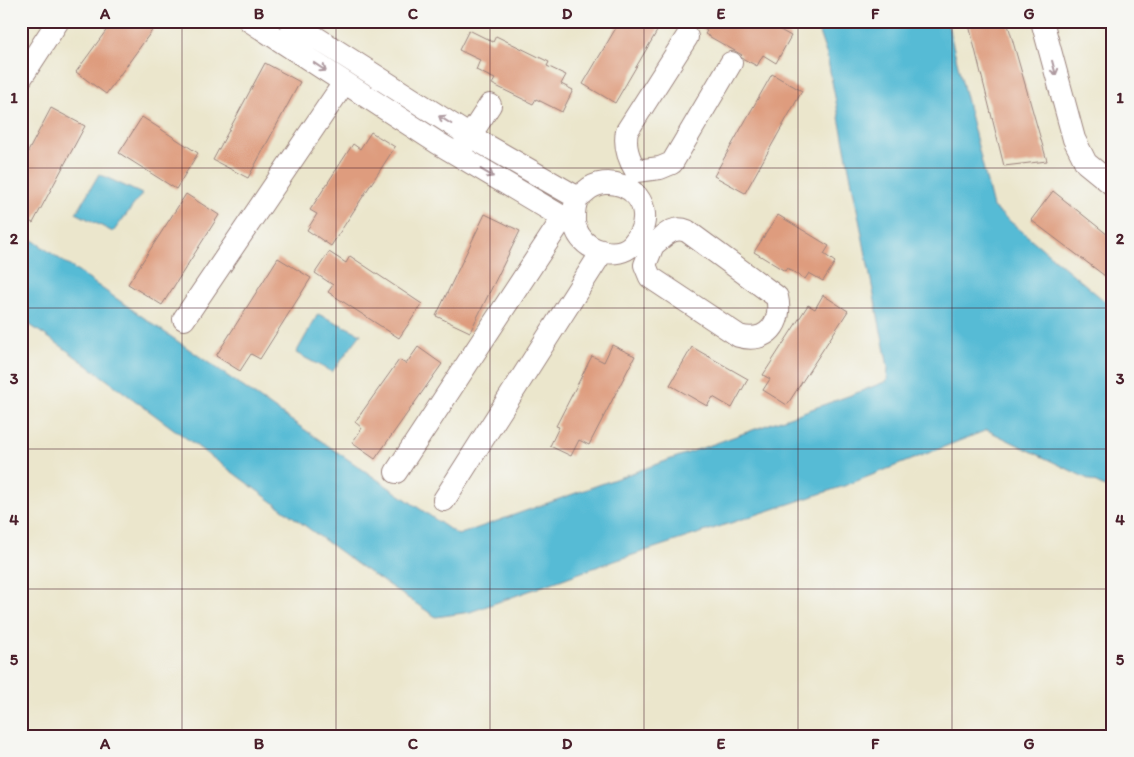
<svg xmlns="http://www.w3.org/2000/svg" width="1134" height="757" viewBox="0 0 1134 757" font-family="Itim,sans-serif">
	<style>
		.water { fill: #57bbd5; stroke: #506d80 }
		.building { fill: #de9c7e }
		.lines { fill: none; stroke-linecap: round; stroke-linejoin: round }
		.minor-casing { stroke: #9a827c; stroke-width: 24 }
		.minor { stroke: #fff; stroke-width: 22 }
		.oneway { stroke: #ae9aa0 }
		.grid { fill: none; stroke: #4a1f2b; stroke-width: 1; stroke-opacity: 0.55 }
		.neatline { fill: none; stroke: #4a1f2b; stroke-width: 2 }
		.grid-label { font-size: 16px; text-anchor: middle; font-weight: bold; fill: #4a1f2b }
	</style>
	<rect width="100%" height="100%" fill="#f6f6f2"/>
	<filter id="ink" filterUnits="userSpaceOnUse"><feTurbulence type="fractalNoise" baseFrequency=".02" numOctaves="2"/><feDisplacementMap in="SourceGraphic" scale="10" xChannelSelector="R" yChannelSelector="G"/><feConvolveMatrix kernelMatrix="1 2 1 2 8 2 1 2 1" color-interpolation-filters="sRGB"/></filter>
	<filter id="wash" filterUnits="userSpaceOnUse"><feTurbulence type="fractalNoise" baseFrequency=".0096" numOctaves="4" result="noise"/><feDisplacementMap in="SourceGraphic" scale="20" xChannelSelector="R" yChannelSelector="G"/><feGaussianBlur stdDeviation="1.12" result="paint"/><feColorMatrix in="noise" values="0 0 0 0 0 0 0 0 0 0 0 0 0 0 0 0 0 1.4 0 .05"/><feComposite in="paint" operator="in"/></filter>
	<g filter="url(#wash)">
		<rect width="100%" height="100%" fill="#ebe6cc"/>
		<path class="water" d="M 815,21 L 947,21 L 993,207 L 1113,308 L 1113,491 L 987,430 L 844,486 L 599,566 L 470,612 L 436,617 L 357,564 L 61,346 L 21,319 L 21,232 L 279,412 L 458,535 L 851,395 L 887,381 L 888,367 L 827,56 Z
			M 99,174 L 142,194 L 113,232 L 76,213 Z
			M 318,314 L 361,334 L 332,372 L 296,353 Z"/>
		<g id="blocks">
			<path class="building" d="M 113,21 L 159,21 L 106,94 L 76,72 Z
				M 620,21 L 663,21 L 615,103 L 583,84 Z
				M 689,21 L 764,21 L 791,36 L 776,63 L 763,55 L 757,66 L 740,57 L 742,55 L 705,34 L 707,31 Z
				M 968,21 L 1007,21 L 1047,161 L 1004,166 Z
				M 469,30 L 493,42 L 496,36 L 549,62 L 547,66 L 566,75 L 561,84 L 573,90 L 562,112 L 536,99 L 533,104 L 492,84 L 495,79 L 476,70 L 480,60 L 459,50 Z
				M 265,63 L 300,82 L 248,178 L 213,160 Z
				M 772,74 L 802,91 L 745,193 L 714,176 Z
				M 51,108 L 85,126 L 33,223 L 21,217 L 21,165 Z
				M 142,117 L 198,153 L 176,189 L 119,153 Z
				M 371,132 L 395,147 L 331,246 L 307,230 L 317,214 L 310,210 L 353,144 L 360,149 Z
				M 1053,191 L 1113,239 L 1113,282 L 1031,220 Z
				M 186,194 L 219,215 L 162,305 L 128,284 Z
				M 485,214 L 520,231 L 470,332 L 436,316 Z
				M 778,215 L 829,246 L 824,254 L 835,262 L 823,281 L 809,273 L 805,279 L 787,268 L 785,271 L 754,252 Z
				M 329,252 L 346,263 L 350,256 L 422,304 L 399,338 L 328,292 L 333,285 L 315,273 Z
				M 278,258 L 311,278 L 260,359 L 251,354 L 240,371 L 216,356 Z
				M 823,295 L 848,311 L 787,405 L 763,390 L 770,379 L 763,375 L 808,305 L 815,309 Z
				M 612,345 L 635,356 L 589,445 L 579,440 L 571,456 L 550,446 L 559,427 L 556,426 L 592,356 L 604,362 Z
				M 418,347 L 442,364 L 375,459 L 352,443 L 362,428 L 355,422 L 399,360 L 406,364 Z
				M 692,347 L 748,379 L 732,408 L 713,397 L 707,406 L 670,385 Z"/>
		</g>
	</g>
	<g filter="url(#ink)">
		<use href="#blocks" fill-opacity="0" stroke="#9a827c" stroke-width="1"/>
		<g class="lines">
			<defs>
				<path id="minor" d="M 250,21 L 438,143 L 574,224 C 576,228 577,232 579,235 C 589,252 617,259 632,245 C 640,236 645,226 644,214 C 642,187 607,173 586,191 C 584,193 580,195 578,198 C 573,206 574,216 574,224
					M 290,21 L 470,136 L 578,198
					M 1042,21 L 1074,139 L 1086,163 L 1113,185
					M 21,78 L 58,21
					M 462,148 L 490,105
					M 636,171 L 660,168 L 672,163 L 731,63
					M 636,171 C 628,158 624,146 627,131 L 687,37
					M 639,237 L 653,245 C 664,237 672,225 687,231 L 777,297 C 783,323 767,344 739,336 L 650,277 L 645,265 L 653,245
					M 184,319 L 344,83
					M 396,472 L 563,218
					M 444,500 L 602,252"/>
			</defs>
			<use href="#minor" class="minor-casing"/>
			<use href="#minor" class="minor"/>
		</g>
		<defs><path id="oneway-shaft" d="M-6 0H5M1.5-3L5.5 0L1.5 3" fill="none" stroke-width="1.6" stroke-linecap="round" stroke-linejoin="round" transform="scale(1.25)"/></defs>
		<g class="oneway">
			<use href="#oneway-shaft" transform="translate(320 67) rotate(34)"/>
			<use href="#oneway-shaft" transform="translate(1054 68) rotate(75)"/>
			<use href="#oneway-shaft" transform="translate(445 120) rotate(-148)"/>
			<use href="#oneway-shaft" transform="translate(487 173) rotate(31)"/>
		</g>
	</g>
	<path class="grid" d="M 182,21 L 182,736M 336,21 L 336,736M 490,21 L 490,736M 644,21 L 644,736M 798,21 L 798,736M 952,21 L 952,736M 21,168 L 1113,168M 21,308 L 1113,308M 21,449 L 1113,449M 21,589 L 1113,589"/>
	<rect width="1134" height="757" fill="none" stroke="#f6f6f2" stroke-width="55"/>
	<rect x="28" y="28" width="1078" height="702" class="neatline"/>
	<g class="grid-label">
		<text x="105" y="19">A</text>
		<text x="259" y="19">B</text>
		<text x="413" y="19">C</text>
		<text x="567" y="19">D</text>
		<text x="721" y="19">E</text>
		<text x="875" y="19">F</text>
		<text x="1029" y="19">G</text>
		<text x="14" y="103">1</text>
		<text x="1120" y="103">1</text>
		<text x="14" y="244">2</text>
		<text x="1120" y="244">2</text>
		<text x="14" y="384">3</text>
		<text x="1120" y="384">3</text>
		<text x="14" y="525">4</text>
		<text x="1120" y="525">4</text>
		<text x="14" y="665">5</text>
		<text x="1120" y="665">5</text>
		<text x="105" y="749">A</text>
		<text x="259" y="749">B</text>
		<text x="413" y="749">C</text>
		<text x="567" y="749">D</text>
		<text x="721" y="749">E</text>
		<text x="875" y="749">F</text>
		<text x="1029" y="749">G</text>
	</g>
</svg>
